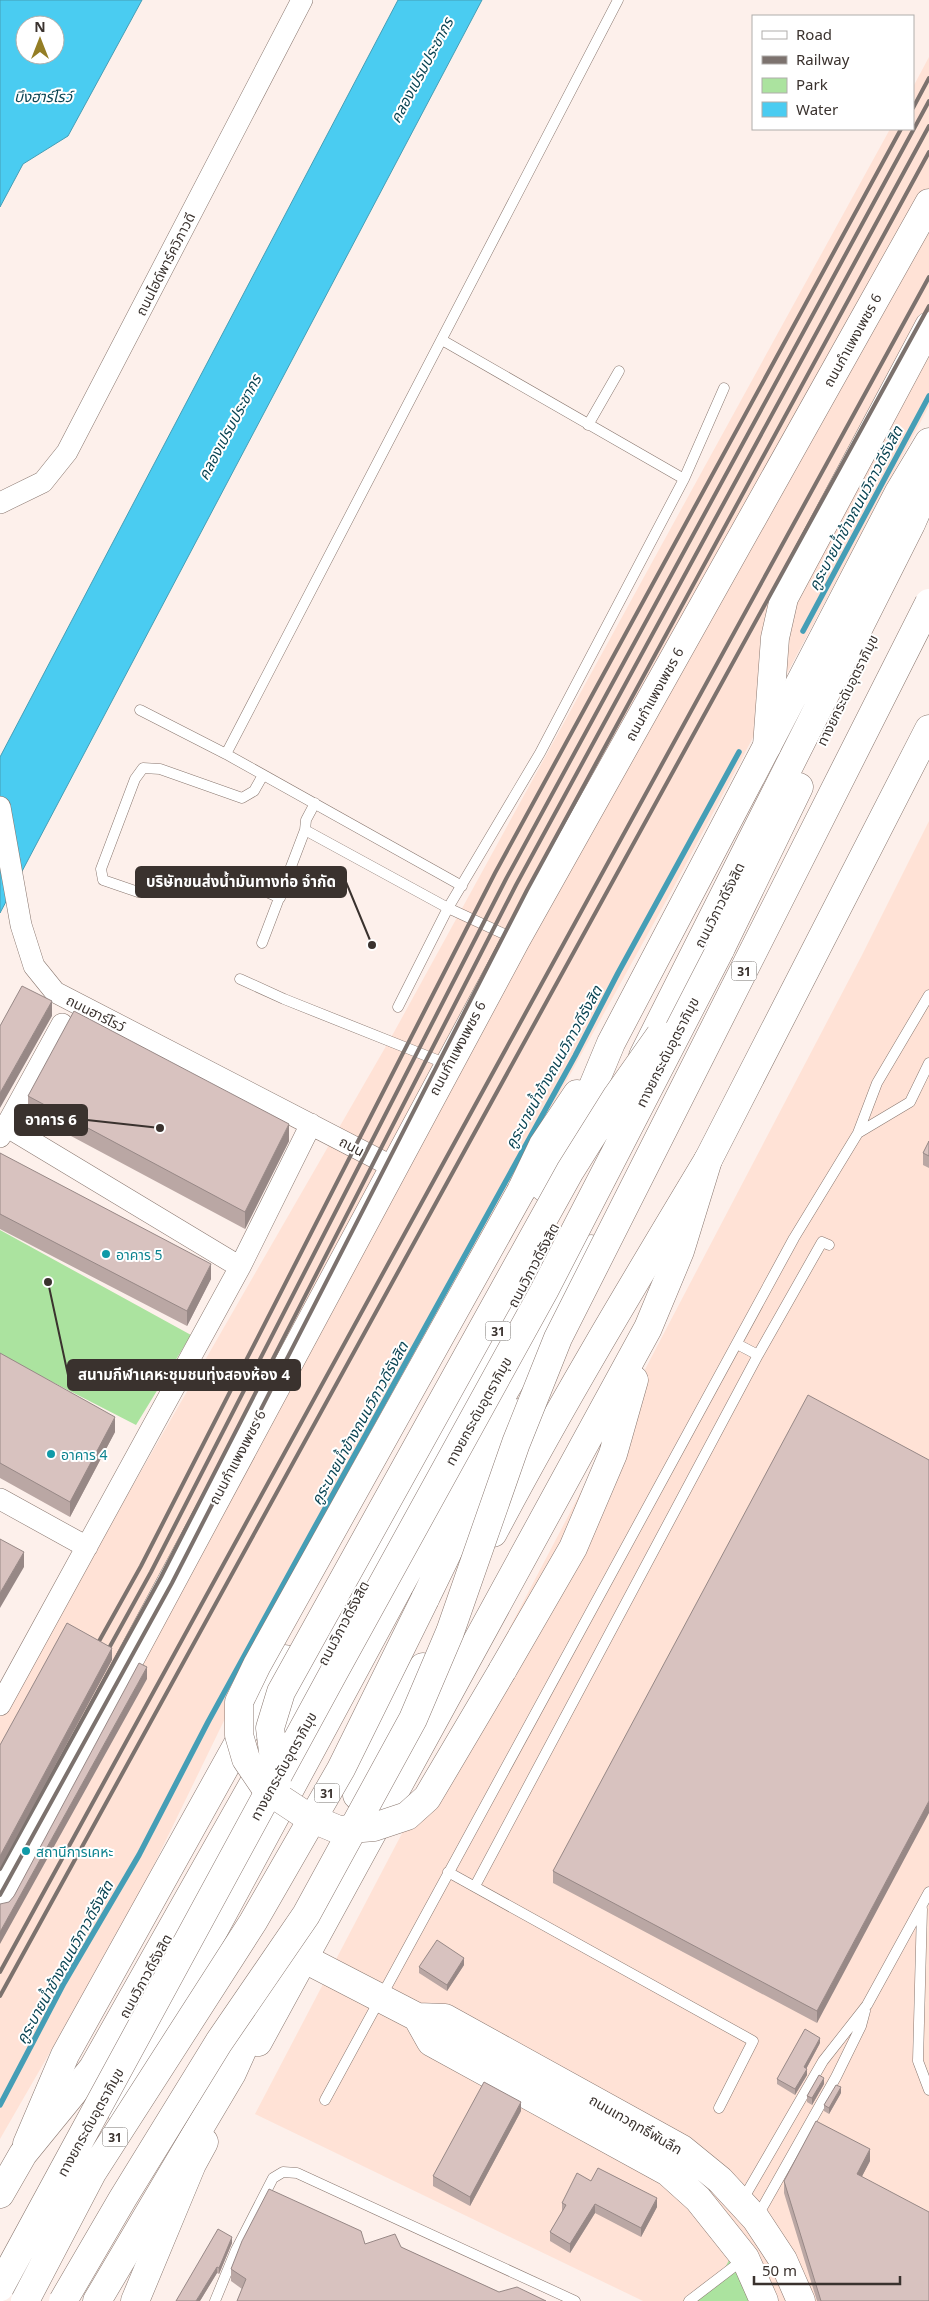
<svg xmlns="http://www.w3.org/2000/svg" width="929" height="2301" viewBox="0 0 929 2301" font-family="'Noto Sans','Noto Sans Thai',sans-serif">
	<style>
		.built { fill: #ffe2d6 }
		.green { fill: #abe39f }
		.water { fill: #4accf1; stroke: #459eb6; fill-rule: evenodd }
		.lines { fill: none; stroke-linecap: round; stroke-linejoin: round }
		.stream { stroke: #459eb6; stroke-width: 5.5 }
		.lane-casing { stroke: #89776f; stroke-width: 11 }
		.street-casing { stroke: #89776f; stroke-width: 22 }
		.secondary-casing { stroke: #89776f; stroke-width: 29 }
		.highway-casing { stroke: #89776f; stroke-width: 29 }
		.lane { stroke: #fff; stroke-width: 10 }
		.street { stroke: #fff; stroke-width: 21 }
		.secondary { stroke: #fff; stroke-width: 28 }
		.highway { stroke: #fff; stroke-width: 28 }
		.rail { stroke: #7c726e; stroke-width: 4 }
		.secondary-bridge-casing { stroke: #89776f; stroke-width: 29; stroke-linecap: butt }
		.highway-bridge-casing { stroke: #89776f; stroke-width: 29; stroke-linecap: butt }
		.secondary-bridge { stroke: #fff; stroke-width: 28 }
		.highway-bridge { stroke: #fff; stroke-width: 28 }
		.wall { fill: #baa7a4 }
		.shaded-wall { fill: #978886 }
		.building { fill: #d8c2bf; stroke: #978886 }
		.culture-dot { fill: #0f9aa8; stroke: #fff; stroke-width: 2 }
		.labels { text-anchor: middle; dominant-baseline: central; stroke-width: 4; stroke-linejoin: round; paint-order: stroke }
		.shield { fill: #fff; stroke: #75706d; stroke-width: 1 }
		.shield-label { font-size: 12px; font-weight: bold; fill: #3a322e }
		.street-label { font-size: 14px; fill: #3a322e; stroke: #fff }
		.culture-label { font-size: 14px; fill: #0d838f; stroke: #fff; text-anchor: start }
		.water-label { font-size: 15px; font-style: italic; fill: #0a4453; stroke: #fff }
		.leader { fill: none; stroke: #3a322e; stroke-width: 2 }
		.callout-dot { fill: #3a322e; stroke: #fff; stroke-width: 2 }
		.callout { fill: #3a322e; stroke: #3a322e; stroke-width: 2 }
		.callout-label { font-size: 15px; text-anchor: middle; font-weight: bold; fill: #fff }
	</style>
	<rect width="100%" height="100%" fill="#fdf0eb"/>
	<path class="built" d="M 929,57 L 929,406 L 671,892 L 305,1554 L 132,1910 L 0,2139 L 0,1716 L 393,1034 L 890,129 L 913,129 L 913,87 Z
		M 929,821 L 929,2301 L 643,2301 L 255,2114 L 861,957 Z"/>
	<path class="green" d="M 0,1230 L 191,1335 L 136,1425 L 0,1355 Z
		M 730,2258 L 756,2301 L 683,2301 L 715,2288 Z"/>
	<path class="water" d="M 0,0 L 142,0 L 68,136 L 23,164 L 0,207 ZM 25,25 L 55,25 L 55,55 L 25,55 Z
		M 398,0 L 482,0 L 0,913 L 0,757 Z"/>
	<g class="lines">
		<path class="stream" d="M 803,631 L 929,396
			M 0,2105 L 64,1983 L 139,1855 L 208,1722 L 317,1523 L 575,1056 L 618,973 L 739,752"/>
		<defs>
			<path id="lane" d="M 442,340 L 684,479
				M 588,425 L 619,371
				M 140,710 L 226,754 L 462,886
				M 226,754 L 618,0
				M 305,830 L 448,908 L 515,939
				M 234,877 L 280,898
				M 138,892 L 103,880 L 101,869 L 135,779 L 143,768 L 160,769 L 242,798 L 254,791 L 263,775
				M 262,943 L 305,830 L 306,820 L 315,803
				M 240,979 L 284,999 L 447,1064
				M 398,1007 L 448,908 L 540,753 L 684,479 L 724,388
				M 858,1133 L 910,1102 L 929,1063
				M 737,1344 L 758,1355
				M 448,1872 L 753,2041 L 719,2108
				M 475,1886 L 758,1355 L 822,1242 L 829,1245
				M 922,1909 L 918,2061 L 929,2090
				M 325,2100 L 794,1238 L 858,1133 L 877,1083 L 929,995
				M 742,2201 L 823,2061 L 867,2005 L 929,1892
				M 757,2217 L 836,2077 L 861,2026 L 865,2011
				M 215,2301 L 236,2250 L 273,2178 L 283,2172 L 297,2173 L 575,2301
				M 689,2301 L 744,2259"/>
			<path id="street" d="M 0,503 L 43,482 L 67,452 L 302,0
				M 0,807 L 21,925 L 34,966 L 55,992 L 393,1167
				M 6,1126 L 240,1267
				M 0,1137 L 62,1024
				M 0,1499 L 87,1547
				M 0,1705 L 240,1267 L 311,1124"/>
			<path id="secondary" d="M 545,1188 L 566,1151 L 611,1043 L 767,746 L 775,638 L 784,598 L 929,326
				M 521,1191 L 543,1145 L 577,1094
				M 502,1671 L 573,1548 L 613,1454 L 634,1380
				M 0,1901 L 516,940 L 929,203
				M 303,1958 L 417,2017 L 445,2018 L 682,2149 L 720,2180 L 756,2219 L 783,2260 L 801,2301
				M 417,2017 L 431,2042 L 668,2172 L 698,2199 L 745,2258 L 764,2301
				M 258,2042 L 648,1328 L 680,1251 L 708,1160 L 929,729
				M 27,2144 L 65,2055 L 285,1659
				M 135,2301 L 192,2164 L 204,2142"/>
			<path id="highway" d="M 767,746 L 899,492 L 929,442
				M 720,950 L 799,787
				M 643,1056 L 911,524 L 929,483
				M 493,1533 C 560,1406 634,1283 708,1160
				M 425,1599 L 491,1463 L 518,1413
				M 357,1795 L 423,1667
				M 121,2111 L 159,2032 L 505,1390 L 591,1249
				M 0,2194 L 23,2154 L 93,2068 L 317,1671 L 540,1251
				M 97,2301 L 232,2073 L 281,1964"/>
		</defs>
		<use href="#lane" class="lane-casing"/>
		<use href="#street" class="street-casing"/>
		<use href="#secondary" class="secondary-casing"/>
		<use href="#highway" class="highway-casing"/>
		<use href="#lane" class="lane"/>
		<use href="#street" class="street"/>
		<use href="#secondary" class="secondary"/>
		<use href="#highway" class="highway"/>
		<path class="rail" d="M 913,108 L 929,78
			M 93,1652 L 141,1566 L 495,873 L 901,129
			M 103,1659 L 151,1572 L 506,879 L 929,101
			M 0,1869 L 161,1577 L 516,885 L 929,126
			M 0,1895 L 172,1583 L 527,890 L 929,152
			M 0,1972 L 929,277
			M 0,1996 L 929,306"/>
		<defs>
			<path id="secondary-bridge" d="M 502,1671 L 427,1798 L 407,1816 L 374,1827 L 339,1830 L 308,1817 L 267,1790 L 246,1759 L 239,1735 L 239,1702 L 257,1665 L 521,1191"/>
			<path id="highway-bridge" d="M 277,1783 L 270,1728 L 281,1692 L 570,1171 L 617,1096 L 660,1035
				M 0,2287 L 334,1672 L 544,1291 L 720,950
				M 25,2301 L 92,2173 L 253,1922 L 341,1769 L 425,1599
				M 63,2301 L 123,2198 L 219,2042 L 306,1915 L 413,1719 L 450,1632 L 516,1443 L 558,1338 L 929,603"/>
		</defs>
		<use href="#secondary-bridge" class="secondary-bridge-casing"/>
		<use href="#highway-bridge" class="highway-bridge-casing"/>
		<use href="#secondary-bridge" class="secondary-bridge"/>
		<use href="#highway-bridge" class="highway-bridge"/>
	</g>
	<path class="wall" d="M 28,1096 L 289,1141 L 245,1229 L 28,1113 Z
		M 929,1141 L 929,1168 L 923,1165 L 923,1153 Z
		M 0,1153 L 211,1279 L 187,1326 L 0,1229 Z
		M 0,1353 L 115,1432 L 70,1517 L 0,1478 Z
		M 929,1460 L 817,2023 L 553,1883 L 553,1871 Z
		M 464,1965 L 447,1991 L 419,1973 L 419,1967 Z
		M 820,2043 L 806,2069 L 807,2075 L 795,2095 L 777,2084 L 777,2079 Z
		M 824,2084 L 812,2105 L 807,2102 L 807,2096 Z
		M 841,2093 L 829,2114 L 824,2111 L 824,2105 Z
		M 521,2111 L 470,2206 L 433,2186 L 433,2176 Z
		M 870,2161 L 862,2176 L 929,2301 L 817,2301 L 784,2193 L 784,2181 Z
		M 591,2181 L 657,2207 L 641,2237 L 595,2213 L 570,2253 L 550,2241 L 550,2232 L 562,2212 L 562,2203 Z
		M 218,2229 L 232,2243 L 219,2274 L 217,2273 L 200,2301 Z
		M 365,2244 L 401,2247 L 499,2292 L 242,2289 L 231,2281 L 231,2269 Z"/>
	<path class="shaded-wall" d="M 52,1001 L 52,1016 L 0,1108 L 0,1093 Z
		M 289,1124 L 289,1141 L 245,1229 L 245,1212 Z
		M 211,1264 L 211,1279 L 187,1326 L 187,1311 Z
		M 115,1417 L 115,1432 L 70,1517 L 70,1502 Z
		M 24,1552 L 24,1567 L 0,1608 L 0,1593 Z
		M 112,1648 L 112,1660 L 0,1868 L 0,1856 Z
		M 147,1667 L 147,1679 L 0,1944 L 0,1932 Z
		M 929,1801 L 929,1813 L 817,2023 L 817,2011 Z
		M 464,1958 L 464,1965 L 447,1991 L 447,1985 Z
		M 820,2038 L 820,2043 L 804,2073 L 804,2067 Z
		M 807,2069 L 807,2075 L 795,2095 L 795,2089 Z
		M 824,2078 L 824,2084 L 812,2105 L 812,2098 Z
		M 841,2087 L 841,2093 L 829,2114 L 829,2108 Z
		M 521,2102 L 521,2111 L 470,2206 L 470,2197 Z
		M 870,2149 L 870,2161 L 857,2186 L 857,2174 Z
		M 657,2198 L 657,2207 L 641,2237 L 641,2228 Z
		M 595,2204 L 595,2213 L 570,2253 L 570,2244 Z
		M 232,2237 L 232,2243 L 219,2274 L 219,2268 Z
		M 217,2267 L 217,2273 L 200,2301 L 196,2301 Z"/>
	<path class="building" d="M 22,986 L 52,1001 L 0,1093 L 0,1026 Z
		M 74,1011 L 289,1124 L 245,1212 L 28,1096 Z
		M 929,1141 L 929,1156 L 923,1153 Z
		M 0,1153 L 211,1264 L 187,1311 L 0,1214 Z
		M 0,1353 L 115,1417 L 70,1502 L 0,1463 Z
		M 808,1395 L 929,1460 L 929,1801 L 817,2011 L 553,1871 Z
		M 0,1539 L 24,1552 L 0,1593 Z
		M 67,1623 L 112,1648 L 0,1856 L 0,1745 Z
		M 139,1663 L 147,1667 L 0,1932 L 0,1904 L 9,1902 L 14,1896 Z
		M 437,1940 L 464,1958 L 447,1985 L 419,1967 Z
		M 805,2029 L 820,2038 L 804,2067 L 807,2069 L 795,2089 L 777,2079 Z
		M 819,2075 L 824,2078 L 812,2098 L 807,2096 Z
		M 484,2082 L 521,2102 L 470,2197 L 433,2176 Z
		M 836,2085 L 841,2087 L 829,2108 L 824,2105 Z
		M 816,2121 L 870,2149 L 857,2174 L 929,2212 L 929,2301 L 821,2301 L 784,2181 Z
		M 598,2168 L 657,2198 L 641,2228 L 595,2204 L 570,2244 L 550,2232 L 566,2205 L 562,2203 L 577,2173 L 591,2181 Z
		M 269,2189 L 361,2231 L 365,2244 L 395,2234 L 401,2247 L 499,2292 L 517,2287 L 546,2301 L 237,2301 L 246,2279 L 231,2269 L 242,2241 Z
		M 218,2229 L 232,2237 L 219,2268 L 217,2267 L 196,2301 L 176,2301 Z"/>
	<g class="culture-dot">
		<circle cx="106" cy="1254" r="5"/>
		<circle cx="51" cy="1454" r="5"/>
		<circle cx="26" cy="1851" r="5"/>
	</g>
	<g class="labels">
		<g class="shield">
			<rect x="731.5" y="961.5" width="25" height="19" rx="4"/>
			<rect x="485.5" y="1321.5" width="25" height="19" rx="4"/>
			<rect x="314.5" y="1783.5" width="25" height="19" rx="4"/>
			<rect x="102.5" y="2127.5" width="25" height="19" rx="4"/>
		</g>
		<g class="shield-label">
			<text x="744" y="971">31</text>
			<text x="498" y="1331">31</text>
			<text x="327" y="1793">31</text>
			<text x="115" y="2137">31</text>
		</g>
		<g class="street-label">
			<text transform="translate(165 264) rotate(-63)">ถนนไฮด์พาร์ควิภาวดี</text>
			<text transform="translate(852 340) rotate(-61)">ถนนกำแพงเพชร 6</text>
			<text transform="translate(847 690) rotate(-64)">ทางยกระดับอุตราภิมุข</text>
			<text transform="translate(654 694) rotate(-61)">ถนนกำแพงเพชร 6</text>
			<text transform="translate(719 905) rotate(-63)">ถนนวิภาวดีรังสิต</text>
			<text transform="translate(96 1013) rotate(27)">ถนนฮาร์โรว์</text>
			<text transform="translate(457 1048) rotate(-62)">ถนนกำแพงเพชร 6</text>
			<text transform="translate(667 1052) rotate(-63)">ทางยกระดับอุตราภิมุข</text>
			<text transform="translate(352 1146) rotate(28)">ถนน</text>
			<text transform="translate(533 1265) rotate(-62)">ถนนวิภาวดีรังสิต</text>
			<text transform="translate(478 1411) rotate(-61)">ทางยกระดับอุตราภิมุข</text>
			<text transform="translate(237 1457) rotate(-62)">ถนนกำแพงเพชร 6</text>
			<text transform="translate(343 1623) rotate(-62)">ถนนวิภาวดีรังสิต</text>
			<text transform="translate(283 1766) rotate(-61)">ทางยกระดับอุตราภิมุข</text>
			<text transform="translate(145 1976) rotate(-61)">ถนนวิภาวดีรังสิต</text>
			<text transform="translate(90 2122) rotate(-61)">ทางยกระดับอุตราภิมุข</text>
			<text transform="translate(636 2124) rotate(30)">ถนนเทวฤทธิ์พันลึก</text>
		</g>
		<g class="culture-label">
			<text x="116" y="1254">อาคาร 5</text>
			<text x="61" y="1454">อาคาร 4</text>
			<text x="36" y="1851">สถานีการเคหะ</text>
		</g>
		<g class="water-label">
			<text transform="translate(421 70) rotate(-62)">คลองเปรมประชากร</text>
			<text x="43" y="96">บึงฮาร์โรว์</text>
			<text transform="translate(229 427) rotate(-62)">คลองเปรมประชากร</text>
			<text transform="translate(855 508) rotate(-62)">คูระบายน้ำข้างถนนวิภาวดีรังสิต</text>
			<text transform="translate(553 1067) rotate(-61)">คูระบายน้ำข้างถนนวิภาวดีรังสิต</text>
			<text transform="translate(359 1423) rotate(-61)">คูระบายน้ำข้างถนนวิภาวดีรังสิต</text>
			<text transform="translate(64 1962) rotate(-61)">คูระบายน้ำข้างถนนวิภาวดีรังสิต</text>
		</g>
	</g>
	<path class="leader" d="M372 945L346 882M160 1128L87 1120M48 1282L68 1375"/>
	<g class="callout-dot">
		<circle cx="372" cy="945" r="5"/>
		<circle cx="160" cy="1128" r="5"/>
		<circle cx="48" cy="1282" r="5"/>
	</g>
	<g class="callout">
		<rect x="136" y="867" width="210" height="30" rx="5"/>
		<rect x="15" y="1105" width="72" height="30" rx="5"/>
		<rect x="68" y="1360" width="232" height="30" rx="5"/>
	</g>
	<g class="callout-label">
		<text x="241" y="887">บริษัทขนส่งน้ำมันทางท่อ จำกัด</text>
		<text x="51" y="1125">อาคาร 6</text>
		<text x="184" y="1380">สนามกีฬาเคหะชุมชนทุ่งสองห้อง 4</text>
	</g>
	<rect x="752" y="15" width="162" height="115" fill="#ffffff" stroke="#b0adab"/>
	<rect x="762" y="31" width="25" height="8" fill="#ffffff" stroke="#b0adab"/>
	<text x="796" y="40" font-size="15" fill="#3a322e">Road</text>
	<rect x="762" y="56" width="25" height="8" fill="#7c726e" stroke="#b0adab"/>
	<text x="796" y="65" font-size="15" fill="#3a322e">Railway</text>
	<rect x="762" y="78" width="25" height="15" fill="#abe39f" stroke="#b0adab"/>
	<text x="796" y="90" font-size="15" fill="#3a322e">Park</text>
	<rect x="762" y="102" width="25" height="15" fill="#4accf1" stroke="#b0adab"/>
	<text x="796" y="115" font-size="15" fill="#3a322e">Water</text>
	<g transform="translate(40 40)"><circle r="24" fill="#ffffff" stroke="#b0adab"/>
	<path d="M0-4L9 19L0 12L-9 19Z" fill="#947e25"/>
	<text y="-8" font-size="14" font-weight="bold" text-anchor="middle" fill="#3a322e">N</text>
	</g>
	<path d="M754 2276v8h146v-8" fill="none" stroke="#3a322e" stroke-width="2.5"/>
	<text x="762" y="2276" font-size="15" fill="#3a322e" stroke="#ffffff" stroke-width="4" paint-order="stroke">50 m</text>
</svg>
